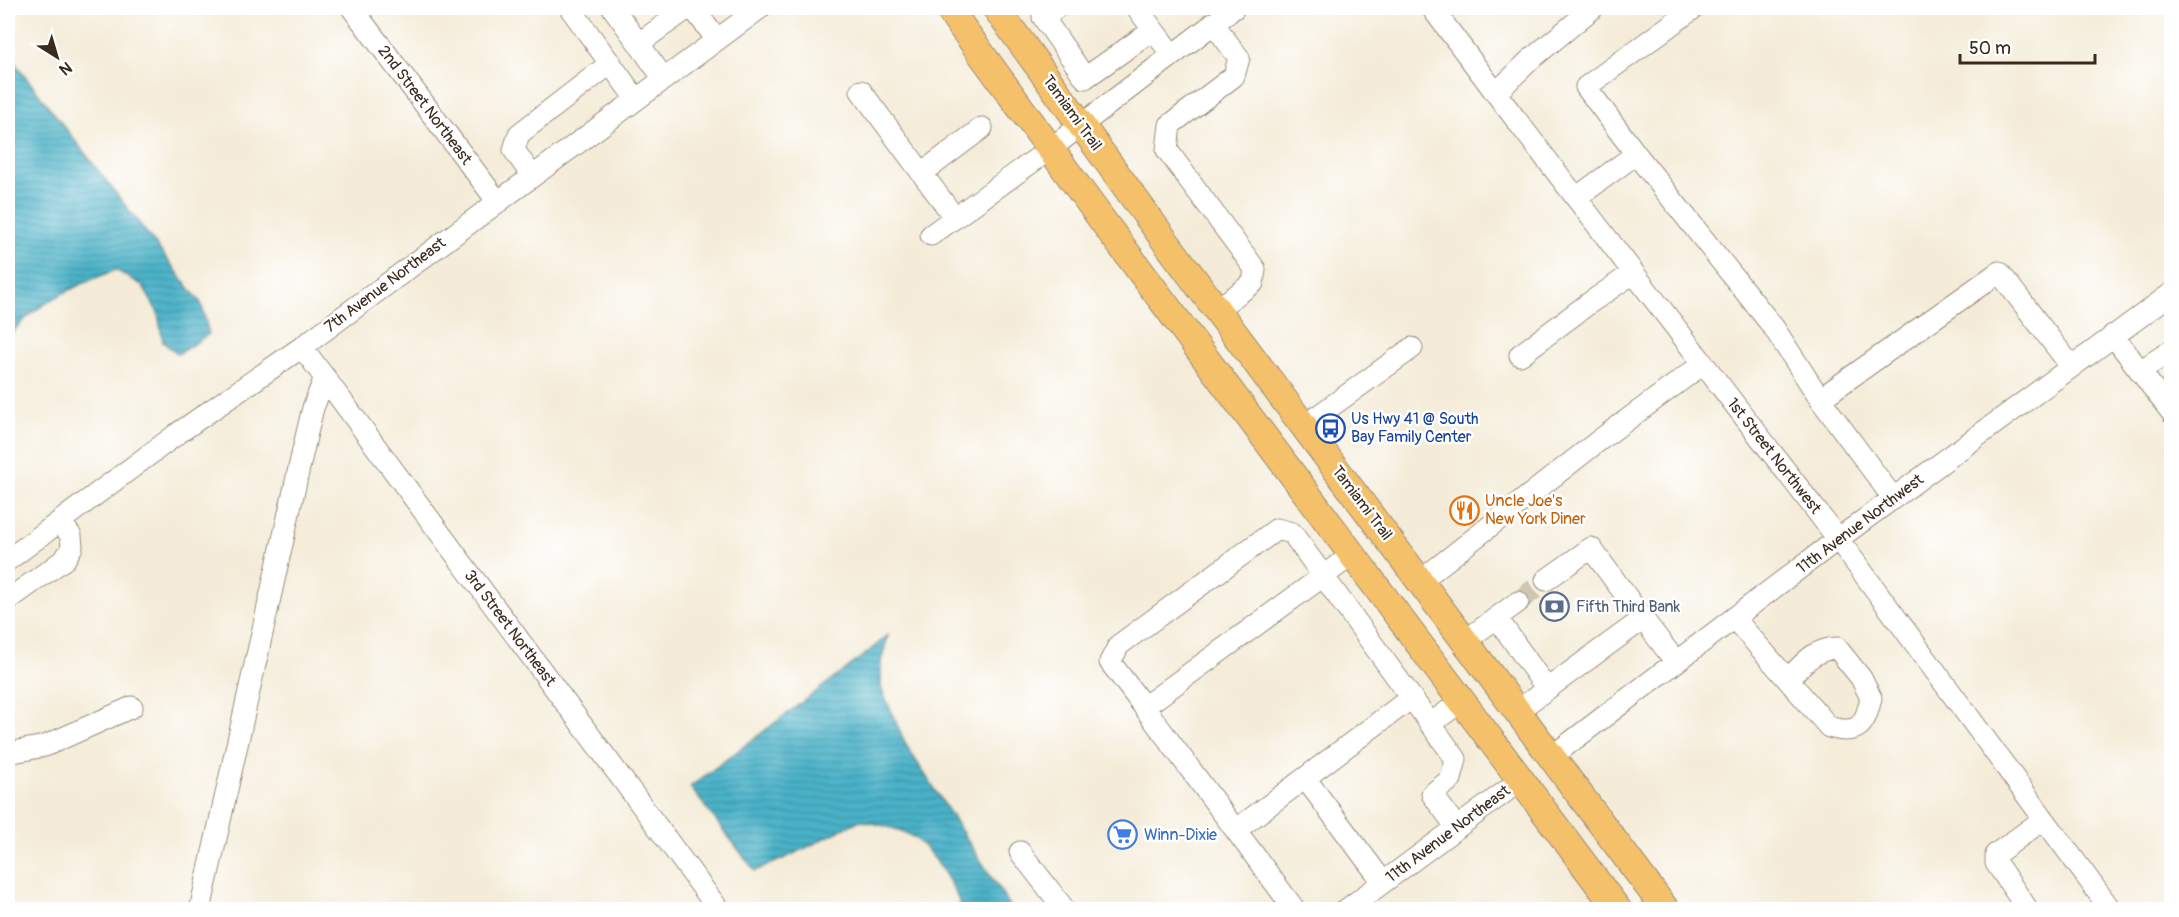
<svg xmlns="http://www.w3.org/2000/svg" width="2179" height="917" viewBox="0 0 2179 917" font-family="Pangolin,sans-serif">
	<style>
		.water { fill: url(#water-rules); stroke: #426e74; stroke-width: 1.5 }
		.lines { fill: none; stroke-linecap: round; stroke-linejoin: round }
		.minor-tunnel { stroke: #cfc5b3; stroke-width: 21; stroke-dasharray: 21 10; stroke-linecap: butt }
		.minor-casing { stroke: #988b7b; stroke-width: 23 }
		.major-casing { stroke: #988b7b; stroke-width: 29 }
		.minor { stroke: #fff; stroke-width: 21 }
		.major { stroke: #f4c16a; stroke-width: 27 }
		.labels { text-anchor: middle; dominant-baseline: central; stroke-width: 5; stroke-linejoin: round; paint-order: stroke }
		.street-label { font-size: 16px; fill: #3b2a1e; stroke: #fff }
		.transit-label { font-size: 16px; fill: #164399; stroke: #fff; text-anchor: start }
		.food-label { font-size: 16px; fill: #c56008; stroke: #fff; text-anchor: start }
		.service-label { font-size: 16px; fill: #4e5e75; stroke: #fff; text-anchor: start }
		.shop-label { font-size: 16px; fill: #366cbe; stroke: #fff; text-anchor: start }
	</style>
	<defs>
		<pattern id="water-rules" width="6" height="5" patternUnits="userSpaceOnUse" patternTransform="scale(1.5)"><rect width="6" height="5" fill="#4ab2c9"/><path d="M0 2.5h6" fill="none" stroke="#3f91a3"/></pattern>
	</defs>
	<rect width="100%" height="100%" fill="#fff"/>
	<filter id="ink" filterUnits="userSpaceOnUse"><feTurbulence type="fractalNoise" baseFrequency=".0167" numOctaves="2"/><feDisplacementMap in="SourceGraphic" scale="12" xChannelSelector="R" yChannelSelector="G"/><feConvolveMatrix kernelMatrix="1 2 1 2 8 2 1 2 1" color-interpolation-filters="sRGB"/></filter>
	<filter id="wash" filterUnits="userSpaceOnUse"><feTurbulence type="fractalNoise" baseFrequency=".008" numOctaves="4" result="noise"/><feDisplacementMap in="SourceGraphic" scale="24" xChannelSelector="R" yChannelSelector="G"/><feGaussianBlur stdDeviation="1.35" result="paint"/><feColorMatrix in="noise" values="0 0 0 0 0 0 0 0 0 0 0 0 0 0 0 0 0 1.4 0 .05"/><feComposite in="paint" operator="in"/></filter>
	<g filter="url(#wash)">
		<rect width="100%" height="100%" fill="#f4ecd8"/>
		<path class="water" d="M 8,54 L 201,303 L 209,334 L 178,354 L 163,342 L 158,313 L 142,285 L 116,270 C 81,283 27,306 8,340 Z
			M 888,635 L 881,662 L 881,688 L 906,745 L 1012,909 L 962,909 C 955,887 935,855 917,840 C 902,828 878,825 860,820 L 792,855 L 755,871 L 690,787 L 867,653 Z"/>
	</g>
	<g filter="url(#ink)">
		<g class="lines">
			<path class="minor-tunnel" d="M 1518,602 L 1546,580"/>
			<defs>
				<path id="minor" d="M 352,8 L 498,202
					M 570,8 L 636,99
					M 613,8 L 664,79
					M 693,8 L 717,40
					M 1056,8 L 1043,17 L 1085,78 L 1153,30
					M 1137,8 L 1172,55
					M 1432,8 L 1501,100 L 1838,539 L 2111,910
					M 1694,8 L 1586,87 L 1636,154 L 1774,328 L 1820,399
					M 1213,23 L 1239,58 L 1234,76 L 1170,125 L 1167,150 L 1255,269 L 1253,283 L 1217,309
					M 639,43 L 688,8
					M 861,91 L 955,218
					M 1496,93 L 1530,60 L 1593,8
					M 922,173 L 982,128
					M 532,176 L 514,150 L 519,134 L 611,63
					M 1576,198 L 1636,154
					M 931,235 L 1050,149 L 1234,8
					M 2113,335 L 2140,371 L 2172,350
					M 302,347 L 719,910
					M 1520,355 L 1588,304 L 1633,273
					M 2140,371 L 2172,413
					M 1304,426 L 1412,348
					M 1893,498 L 1820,399 L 1999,272 L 2071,366
					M 8,560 L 177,434 L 302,347 L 760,8
					M 1420,581 L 1601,439 L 1703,364
					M 8,600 L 65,559 L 72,547 L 71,536 L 60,521
					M 1497,618 L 1547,689
					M 1734,618 L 1829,727 C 1859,736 1865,725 1871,698 L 1861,678 L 1837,648 C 1814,649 1804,663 1788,679
					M 1643,619 L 1676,662
					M 1465,641 L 1518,602
					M 1144,707 L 1110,662 L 1119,645 L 1277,529 L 1292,533 L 1456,759 L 1451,779 L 1432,794 L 1457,828
					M 1517,711 L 1643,619 L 1591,548 L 1546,580
					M 1430,724 L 1462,701
					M 8,753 L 45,746 L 132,707
					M 1551,757 L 1838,539 L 2172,293
					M 1305,778 L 1383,882
					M 1236,830 L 1411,698
					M 1020,852 L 1065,910
					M 200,910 L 306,437 L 313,408 L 325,377
					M 1295,910 L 1144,707 L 1352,555
					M 1346,910 L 1521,780
					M 2028,910 L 1996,863 L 1996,854 L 2044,819"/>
				<path id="major" d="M 948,8 L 1102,220 L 1618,910
					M 996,8 L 1166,242 L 1666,910"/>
			</defs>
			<use href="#minor" class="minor-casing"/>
			<use href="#major" class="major-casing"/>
			<use href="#minor" class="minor"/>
			<use href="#major" class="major"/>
		</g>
	</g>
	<defs>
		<symbol id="bus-ring" viewBox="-11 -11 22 22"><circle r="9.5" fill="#fff" stroke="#1a4fb4" stroke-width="1.5"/><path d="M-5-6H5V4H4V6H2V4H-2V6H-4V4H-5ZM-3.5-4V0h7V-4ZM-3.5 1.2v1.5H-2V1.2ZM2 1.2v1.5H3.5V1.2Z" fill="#1a4fb4"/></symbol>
		<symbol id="restaurant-ring" viewBox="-11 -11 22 22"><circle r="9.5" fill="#fff" stroke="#e8710a" stroke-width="1.5"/><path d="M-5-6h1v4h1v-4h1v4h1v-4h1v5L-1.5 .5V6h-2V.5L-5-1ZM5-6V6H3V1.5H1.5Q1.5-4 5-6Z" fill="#e8710a"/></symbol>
		<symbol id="bank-ring" viewBox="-11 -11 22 22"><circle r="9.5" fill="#fff" stroke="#5c6f8a" stroke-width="1.5"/><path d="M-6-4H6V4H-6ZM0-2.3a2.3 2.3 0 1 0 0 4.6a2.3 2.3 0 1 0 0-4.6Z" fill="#5c6f8a"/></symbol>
		<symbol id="supermarket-ring" viewBox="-11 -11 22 22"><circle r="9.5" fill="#fff" stroke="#3f7fe0" stroke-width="1.5"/><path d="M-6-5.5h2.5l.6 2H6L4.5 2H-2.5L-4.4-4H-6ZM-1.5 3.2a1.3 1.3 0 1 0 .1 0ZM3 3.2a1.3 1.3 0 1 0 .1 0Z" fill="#3f7fe0"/></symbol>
	</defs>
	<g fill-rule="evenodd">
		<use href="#bus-ring" x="1314" y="412" width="33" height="33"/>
		<use href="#restaurant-ring" x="1448" y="494" width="33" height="33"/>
		<use href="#bank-ring" x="1538" y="590" width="33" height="33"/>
		<use href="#supermarket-ring" x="1106" y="818" width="33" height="33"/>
	</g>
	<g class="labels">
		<g class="street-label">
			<text transform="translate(425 105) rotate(53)">2nd Street Northeast</text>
			<text transform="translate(1072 113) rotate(54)">Tamiami Trail</text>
			<text transform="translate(385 285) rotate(-37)">7th Avenue Northeast</text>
			<text transform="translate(1774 456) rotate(52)">1st Street Northwest</text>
			<text transform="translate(1362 503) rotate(53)">Tamiami Trail</text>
			<text transform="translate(1860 524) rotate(-37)">11th Avenue Northwest</text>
			<text transform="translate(510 628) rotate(53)">3rd Street Northeast</text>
			<text transform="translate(1448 834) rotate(-37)">11th Avenue Northeast</text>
		</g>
		<g class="transit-label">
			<text x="1351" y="419">Us Hwy 41 @ South<tspan x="1351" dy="18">Bay Family Center</tspan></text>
		</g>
		<g class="food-label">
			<text x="1485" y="501">Uncle Joe's<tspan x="1485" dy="18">New York Diner</tspan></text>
		</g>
		<g class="service-label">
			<text x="1576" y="607">Fifth Third Bank</text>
		</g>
		<g class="shop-label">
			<text x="1144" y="835">Winn-Dixie</text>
		</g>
	</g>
	<rect width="2179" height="917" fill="none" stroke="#fff" stroke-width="30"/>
	<g transform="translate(57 57) rotate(143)" stroke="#ffffff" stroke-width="4.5" paint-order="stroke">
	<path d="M0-4.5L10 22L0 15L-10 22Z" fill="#3b2a1e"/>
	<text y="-9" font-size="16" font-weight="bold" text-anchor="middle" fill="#3b2a1e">N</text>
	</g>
	<path d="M1960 54v9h135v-9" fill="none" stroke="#3b2a1e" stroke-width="3"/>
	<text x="1969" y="54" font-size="18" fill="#3b2a1e" stroke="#ffffff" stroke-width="4.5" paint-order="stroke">50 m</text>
</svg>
